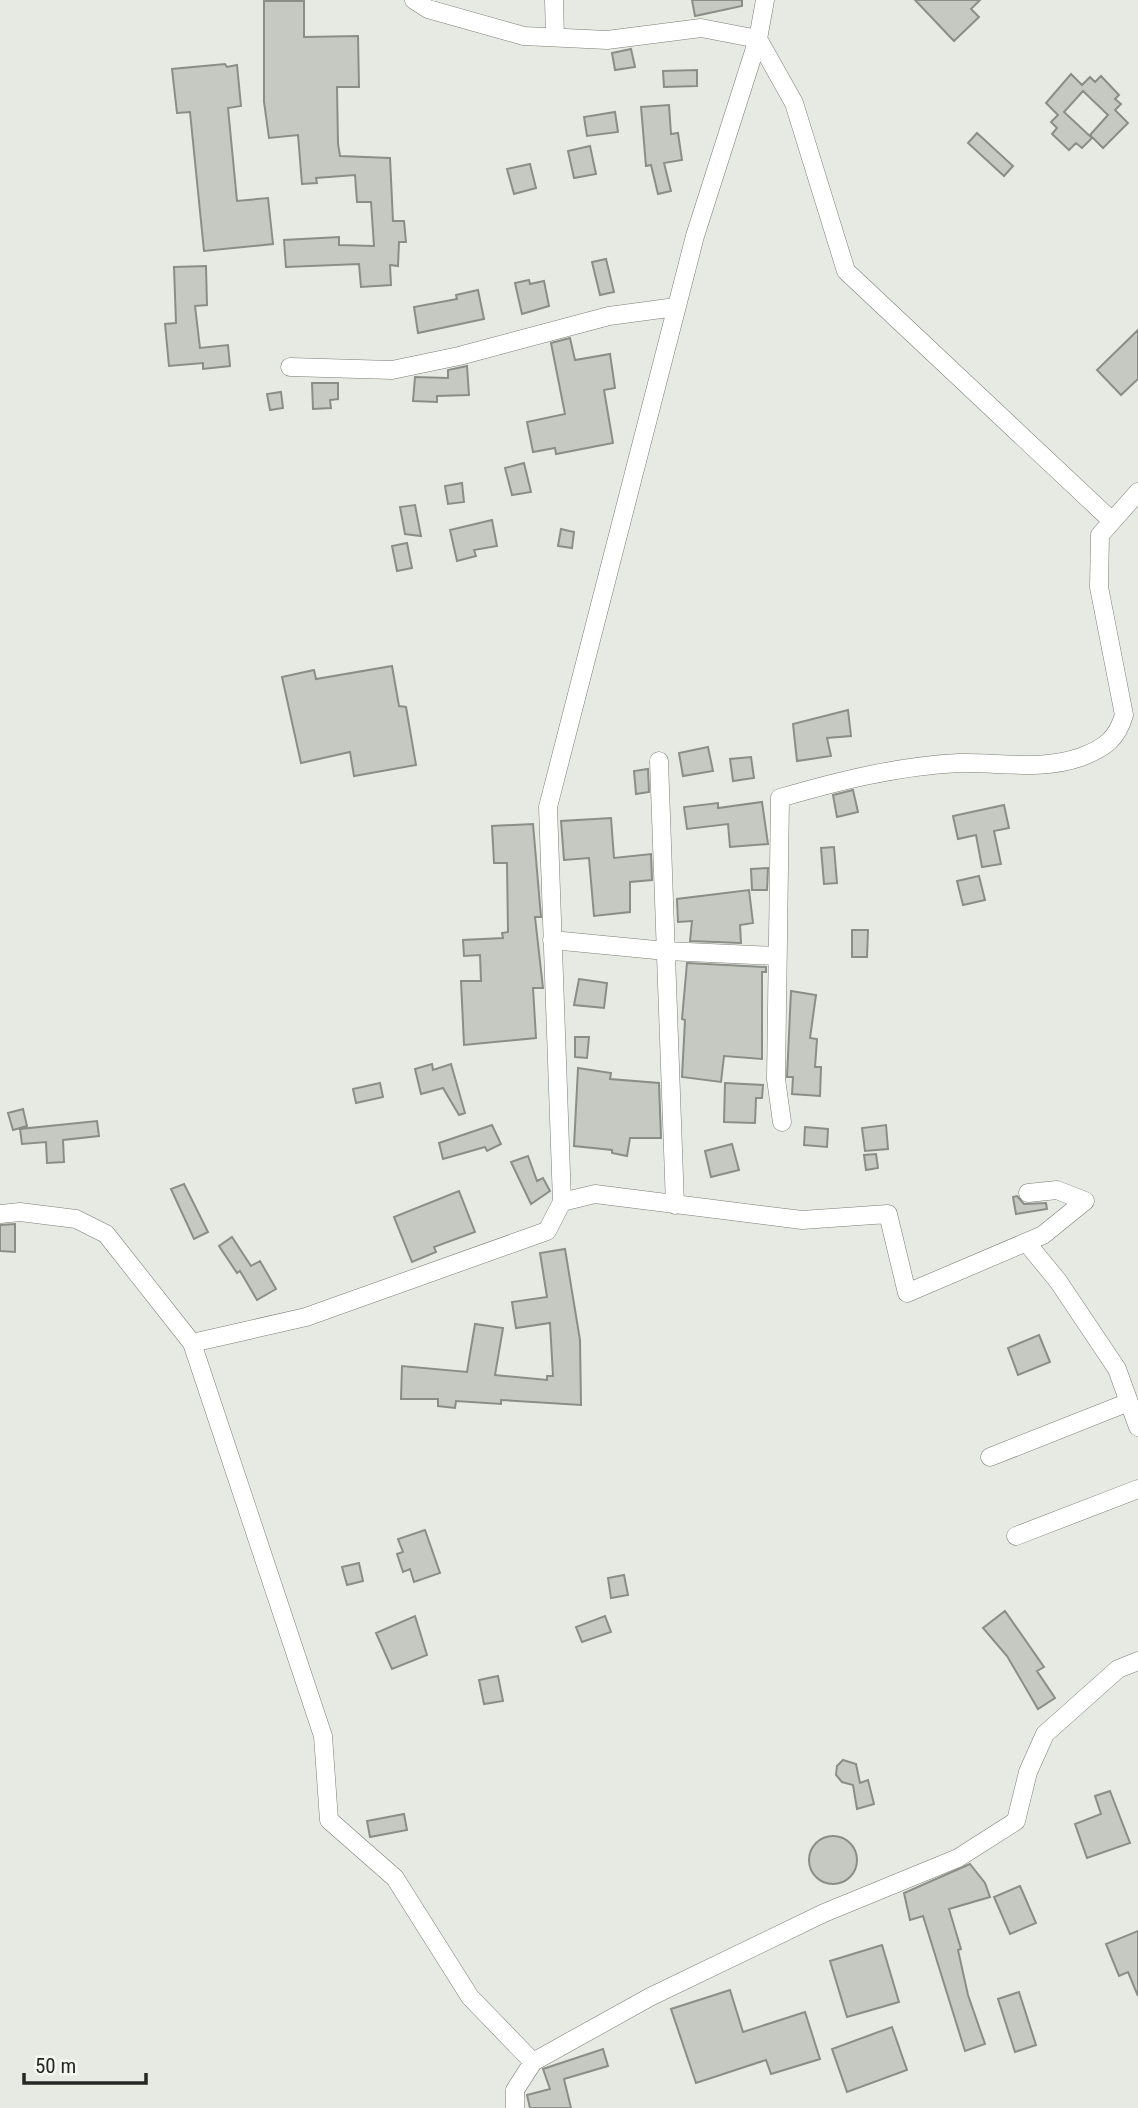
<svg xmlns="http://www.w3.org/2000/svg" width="1138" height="2108" viewBox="0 0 1138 2108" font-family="'Roboto Condensed',sans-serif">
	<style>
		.building { fill: #c6c9c2; stroke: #8a8e87; stroke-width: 2 }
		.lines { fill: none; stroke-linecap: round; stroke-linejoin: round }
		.minor-casing { stroke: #7b7e77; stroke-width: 19 }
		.minor { stroke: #fff; stroke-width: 18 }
	</style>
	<rect width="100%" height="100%" fill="#e6eae2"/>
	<path class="building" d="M 692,0 L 742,0 L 742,6 L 695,16 Z
		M 915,0 L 980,0 L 971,9 L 979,17 L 954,41 Z
		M 264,1 L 304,1 L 304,37 L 358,36 L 359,87 L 337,87 L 338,144 L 340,156 L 390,158 L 393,221 L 404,221 L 406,242 L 399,242 L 398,266 L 390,265 L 391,285 L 361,287 L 359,264 L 286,267 L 284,240 L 339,237 L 339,245 L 374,246 L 371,202 L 357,202 L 355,175 L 316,178 L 317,183 L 302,184 L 298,135 L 269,138 L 264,102 Z
		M 631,49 L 635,67 L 615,70 L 612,53 Z
		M 225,64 L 227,67 L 237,65 L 241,106 L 228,108 L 237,201 L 268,198 L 273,244 L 204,251 L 190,112 L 177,113 L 172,69 Z
		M 697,70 L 697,86 L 664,87 L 663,71 Z
		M 1071,74 L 1082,85 L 1090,77 L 1095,82 L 1101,76 L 1119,95 L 1115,99 L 1121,104 L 1115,110 L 1128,123 L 1103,148 L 1090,135 L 1108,115 L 1083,91 L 1064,112 L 1092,138 L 1082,148 L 1076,143 L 1069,150 L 1052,134 L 1057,128 L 1051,122 L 1058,115 L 1046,103 Z
		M 669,105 L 671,134 L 678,133 L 682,160 L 664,163 L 671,191 L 658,194 L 651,165 L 646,166 L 641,107 Z
		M 615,112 L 618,132 L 587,136 L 584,117 Z
		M 977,133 L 1013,166 L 1004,176 L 968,143 Z
		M 590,146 L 596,174 L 574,178 L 568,151 Z
		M 530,164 L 536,188 L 514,194 L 507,169 Z
		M 606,259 L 614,292 L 600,295 L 592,262 Z
		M 206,266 L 207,305 L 195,306 L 200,348 L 228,345 L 230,366 L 203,369 L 203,363 L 169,366 L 165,324 L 176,323 L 174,267 Z
		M 529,280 L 530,284 L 544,281 L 549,306 L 522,314 L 515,283 Z
		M 478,290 L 484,319 L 418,333 L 414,307 L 457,299 L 456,295 Z
		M 1138,330 L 1138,379 L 1121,395 L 1097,370 Z
		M 570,338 L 575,360 L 610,354 L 615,388 L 604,390 L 613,443 L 556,454 L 555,448 L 533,452 L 527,422 L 565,414 L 551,343 Z
		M 467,366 L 469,395 L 437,396 L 437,402 L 413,401 L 415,377 L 448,378 L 448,370 Z
		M 312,383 L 338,383 L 338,399 L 330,400 L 331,408 L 313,409 Z
		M 281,392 L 283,408 L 270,410 L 267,394 Z
		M 524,463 L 531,492 L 512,495 L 505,468 Z
		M 462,483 L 464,502 L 448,504 L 445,486 Z
		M 415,505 L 421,536 L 405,534 L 400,507 Z
		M 492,520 L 497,546 L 474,550 L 476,556 L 457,561 L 450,530 Z
		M 561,529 L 574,532 L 572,548 L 558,546 Z
		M 407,543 L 412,568 L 397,571 L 392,546 Z
		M 392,666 L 399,706 L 406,707 L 416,765 L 354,776 L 350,752 L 301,763 L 282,677 L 314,670 L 316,679 Z
		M 848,710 L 851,736 L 827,738 L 831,756 L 797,761 L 793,724 Z
		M 708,747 L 713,771 L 683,776 L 679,753 Z
		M 751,757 L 754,778 L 733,781 L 730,759 Z
		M 648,769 L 649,792 L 636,794 L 634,771 Z
		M 853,790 L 858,812 L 837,817 L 833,795 Z
		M 762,802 L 768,844 L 730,847 L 728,824 L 687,829 L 684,807 L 718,803 L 718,808 Z
		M 1004,805 L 1009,828 L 994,831 L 1001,864 L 982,867 L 976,835 L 958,839 L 953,816 Z
		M 611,818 L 614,858 L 651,854 L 652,880 L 630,882 L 630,912 L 594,916 L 589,858 L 564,860 L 561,821 Z
		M 533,824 L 541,917 L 535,917 L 543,988 L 533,988 L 536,1038 L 464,1045 L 461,981 L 481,981 L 480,955 L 464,956 L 463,940 L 503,938 L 502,933 L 508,932 L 507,863 L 494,863 L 492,826 Z
		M 834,847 L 837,883 L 824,884 L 821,848 Z
		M 768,868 L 767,890 L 752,890 L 751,869 Z
		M 979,876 L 985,900 L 963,905 L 957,881 Z
		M 749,890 L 753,923 L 740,925 L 741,943 L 690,941 L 692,921 L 678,922 L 677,899 Z
		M 852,930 L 868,930 L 867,957 L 852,957 Z
		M 687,963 L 766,967 L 766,972 L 762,972 L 762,1059 L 724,1056 L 721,1082 L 682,1077 L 685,1020 L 682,1019 Z
		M 579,979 L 607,983 L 604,1008 L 574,1005 Z
		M 791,991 L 816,995 L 810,1038 L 817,1039 L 815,1067 L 821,1067 L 820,1096 L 792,1094 L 793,1077 L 787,1077 Z
		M 575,1037 L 589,1037 L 587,1058 L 575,1057 Z
		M 432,1064 L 433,1070 L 451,1064 L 465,1113 L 459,1115 L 443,1088 L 421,1094 L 415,1069 Z
		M 578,1068 L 611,1073 L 610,1079 L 659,1083 L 661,1138 L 630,1138 L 627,1156 L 612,1153 L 612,1150 L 574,1146 Z
		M 380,1083 L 383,1097 L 356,1103 L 353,1089 Z
		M 725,1083 L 763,1085 L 762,1098 L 756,1098 L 755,1123 L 724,1122 Z
		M 23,1109 L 27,1126 L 13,1130 L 8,1113 Z
		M 97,1121 L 99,1136 L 63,1140 L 64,1162 L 47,1163 L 46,1142 L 22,1144 L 20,1129 Z
		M 492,1125 L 501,1144 L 487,1151 L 485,1147 L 443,1159 L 439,1143 Z
		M 886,1125 L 888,1149 L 865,1151 L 862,1128 Z
		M 805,1127 L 828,1129 L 827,1147 L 804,1145 Z
		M 732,1144 L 739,1170 L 711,1177 L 705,1151 Z
		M 876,1154 L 878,1168 L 866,1170 L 864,1155 Z
		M 528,1156 L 537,1181 L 543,1178 L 550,1191 L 531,1204 L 511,1162 Z
		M 184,1184 L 208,1232 L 194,1239 L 171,1189 Z
		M 459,1191 L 475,1232 L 434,1247 L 436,1252 L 412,1262 L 394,1217 Z
		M 1017,1196 L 1024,1204 L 1046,1203 L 1047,1209 L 1016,1214 L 1013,1197 Z
		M 15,1224 L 15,1252 L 0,1251 L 0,1225 Z
		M 232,1237 L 251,1266 L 260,1261 L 276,1289 L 257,1300 L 240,1271 L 237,1273 L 219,1246 Z
		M 565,1249 L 580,1340 L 581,1405 L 501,1400 L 501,1404 L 456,1401 L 455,1408 L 438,1406 L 438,1399 L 401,1399 L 402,1366 L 467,1372 L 475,1324 L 503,1328 L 495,1375 L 547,1380 L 547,1376 L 553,1376 L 550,1323 L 516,1328 L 512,1302 L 547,1297 L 540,1253 Z
		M 1039,1335 L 1050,1362 L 1018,1375 L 1008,1348 Z
		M 425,1530 L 440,1573 L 414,1582 L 410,1569 L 403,1572 L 397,1554 L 403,1552 L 398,1539 Z
		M 359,1563 L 363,1581 L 347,1585 L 342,1567 Z
		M 624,1575 L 628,1595 L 611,1598 L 608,1578 Z
		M 1005,1611 L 1044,1667 L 1037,1671 L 1055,1698 L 1038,1709 L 1007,1656 L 983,1628 Z
		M 415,1616 L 427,1655 L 392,1669 L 376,1633 Z
		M 605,1616 L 611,1632 L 582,1642 L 576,1627 Z
		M 498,1676 L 503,1701 L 484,1704 L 479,1680 Z
		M 843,1760 L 856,1764 L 860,1783 L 868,1780 L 874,1804 L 857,1809 L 853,1785 L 842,1782 L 836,1775 L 837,1766 Z
		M 1110,1791 L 1130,1843 L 1087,1858 L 1075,1824 L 1101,1814 L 1095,1796 Z
		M 404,1814 L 407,1830 L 370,1837 L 367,1821 Z
		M809 1860a24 24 0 1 1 48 0a24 24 0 1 1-48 0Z
		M 970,1864 L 985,1883 L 990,1897 L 949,1909 L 961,1949 L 958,1950 L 968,1995 L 985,2044 L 965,2051 L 923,1916 L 910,1920 L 904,1893 Z
		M 1020,1886 L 1036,1923 L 1010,1934 L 994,1897 Z
		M 1138,1931 L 1138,1996 L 1128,1972 L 1119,1976 L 1106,1944 Z
		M 882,1945 L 899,2002 L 847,2017 L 830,1961 Z
		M 730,1990 L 743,2032 L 805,2012 L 820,2059 L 771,2074 L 766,2060 L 696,2083 L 671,2009 Z
		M 1019,1992 L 1036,2045 L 1015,2052 L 998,1999 Z
		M 892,2027 L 907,2070 L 847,2092 L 832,2049 Z
		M 603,2049 L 608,2066 L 564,2079 L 571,2108 L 530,2108 L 527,2095 L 550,2089 L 543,2069 Z"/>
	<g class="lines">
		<defs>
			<path id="minor" d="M 414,0 L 428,9 L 524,36 L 607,40 L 701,28 L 758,39 L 794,103 L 846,271 L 1112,521
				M 554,0 L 555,37
				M 290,367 L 392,370 L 459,356 L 609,316 L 676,307
				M 659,761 L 675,1205
				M 552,940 L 666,951 L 776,956
				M 782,1122 L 776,1079 L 780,798 C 838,781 898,766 959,763 C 999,762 1042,771 1081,757 C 1105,748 1117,739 1124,715 L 1099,587 L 1100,535 L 1138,492
				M 562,1202 L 595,1194 L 802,1220 L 888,1214 L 907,1293 L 1043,1235 L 1085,1201 L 1057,1190 L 1028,1193
				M 0,1214 L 20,1212 L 76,1219 L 106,1234 L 192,1343 L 323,1736 L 329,1820 L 395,1878 L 470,1997 L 533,2062
				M 1026,1242 L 1058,1281 L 1117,1369 L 1138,1427
				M 192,1343 L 306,1317 L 547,1231 L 562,1202 L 548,807 L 695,236 L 758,39 L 765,0
				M 990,1457 L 1129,1402
				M 1016,1536 L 1138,1489
				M 515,2108 L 515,2090 L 533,2062 L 650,1997 L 824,1913 L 958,1858 L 1016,1821 L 1028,1772 L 1045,1734 L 1118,1669 L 1138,1661"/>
		</defs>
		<use href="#minor" class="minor-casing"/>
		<use href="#minor" class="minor"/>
	</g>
	<path d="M24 2073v10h122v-10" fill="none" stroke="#262724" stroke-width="3.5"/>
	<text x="35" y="2073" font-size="21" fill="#262724" stroke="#f3f7ef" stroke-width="5" paint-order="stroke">50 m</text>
</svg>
